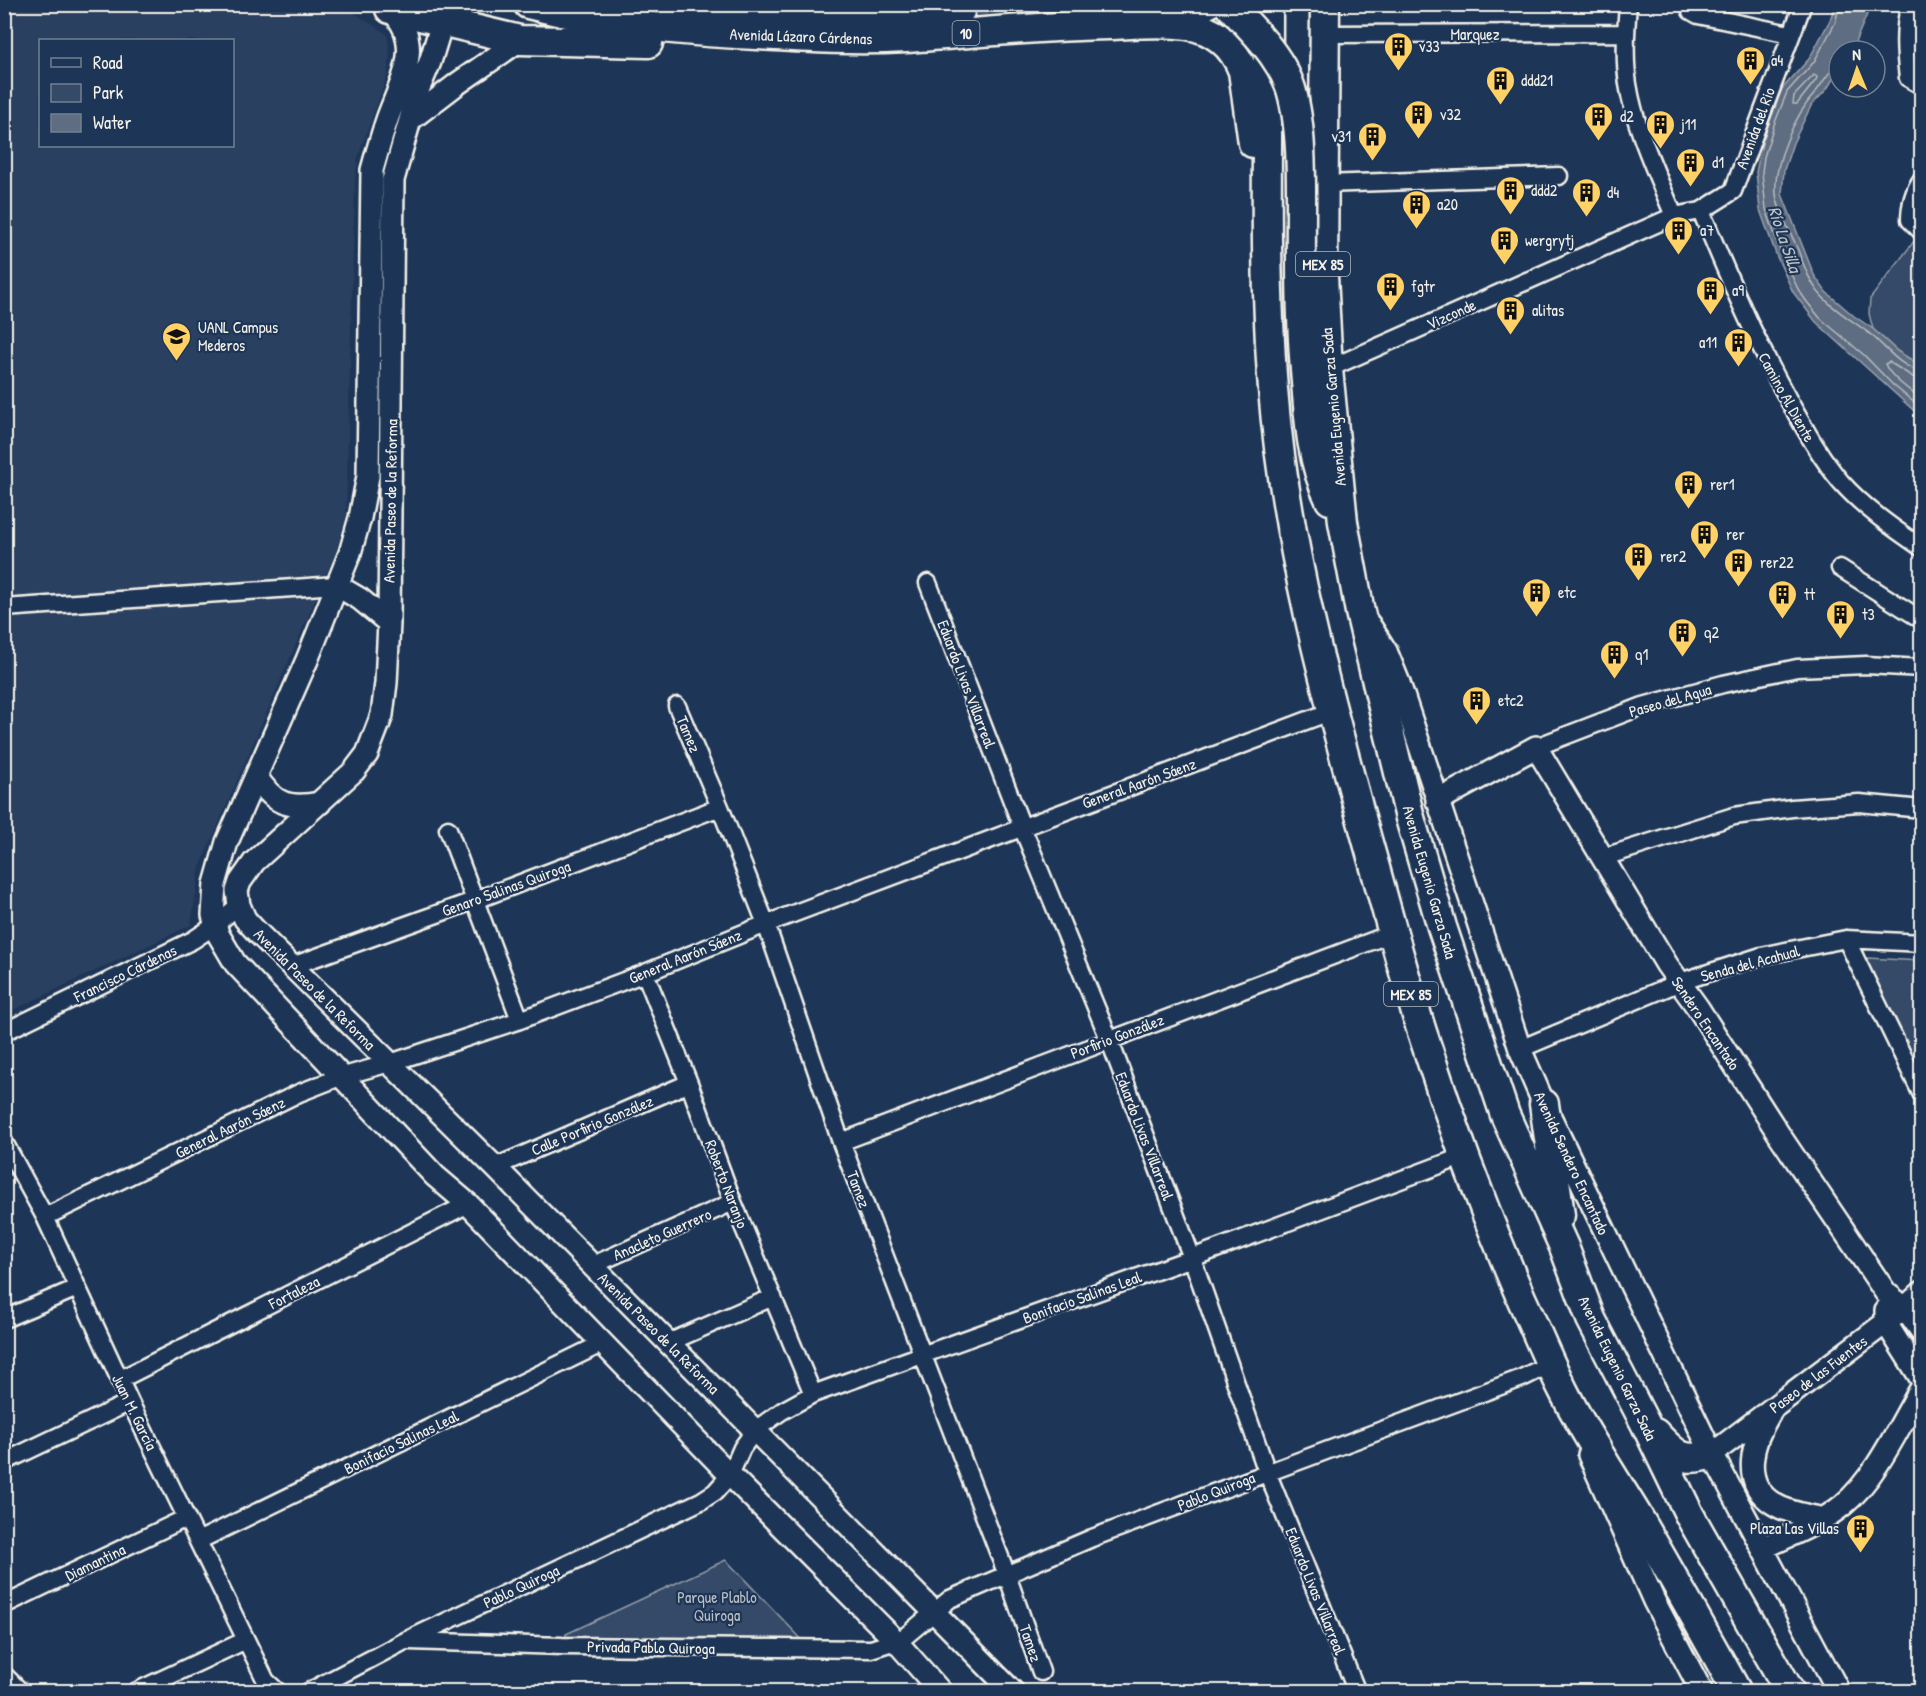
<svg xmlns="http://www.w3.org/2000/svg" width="1926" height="1696" viewBox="0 0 1926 1696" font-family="'Patrick Hand',sans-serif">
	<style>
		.built { fill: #2a4060; fill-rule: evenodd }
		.green { fill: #354a67; stroke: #949ea8; stroke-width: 1.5 }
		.water { fill: #5e6d82; stroke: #9aa2ab; stroke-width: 1.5 }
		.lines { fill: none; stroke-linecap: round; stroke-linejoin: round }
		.shore { stroke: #b8bcbf; stroke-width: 1.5 }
		.trunk-tunnel { stroke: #3d516d; stroke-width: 28; stroke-dasharray: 28 14; stroke-linecap: butt }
		.minor-casing { stroke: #f4f1e8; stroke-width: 21 }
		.tertiary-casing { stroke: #f4f1e8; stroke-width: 26 }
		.trunk-casing { stroke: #f4f1e8; stroke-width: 33 }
		.minor { stroke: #1d3557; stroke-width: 16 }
		.tertiary { stroke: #1d3557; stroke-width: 21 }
		.trunk { stroke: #1d3557; stroke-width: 28 }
		.trunk-bridge-casing { stroke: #f4f1e8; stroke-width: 33; stroke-linecap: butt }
		.trunk-bridge { stroke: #1d3557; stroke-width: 28 }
		.labels { text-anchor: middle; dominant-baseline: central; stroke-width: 4.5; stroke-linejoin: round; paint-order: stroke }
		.shield { fill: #1d3557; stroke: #b4b9bc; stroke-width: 1.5 }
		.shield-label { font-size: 15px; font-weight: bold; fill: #f4f1e8 }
		.street-label { font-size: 16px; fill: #f4f1e8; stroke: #1d3557 }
		.poi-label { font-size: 16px; fill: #f4f1e8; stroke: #1d3557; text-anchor: start }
		.park-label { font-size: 16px; fill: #bbbfc1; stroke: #1d3557 }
		.water-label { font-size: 18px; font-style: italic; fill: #c0c3c4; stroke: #1d3557 }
	</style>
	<rect width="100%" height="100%" fill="#1d3557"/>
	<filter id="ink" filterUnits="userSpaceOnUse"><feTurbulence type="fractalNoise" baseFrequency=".0167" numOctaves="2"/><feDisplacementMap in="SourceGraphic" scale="12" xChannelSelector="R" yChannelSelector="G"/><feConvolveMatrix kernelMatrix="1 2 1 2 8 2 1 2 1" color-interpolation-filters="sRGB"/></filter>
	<g filter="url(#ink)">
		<path class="built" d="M 5,5 L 342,5 L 387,34 L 390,55 L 387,76 L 358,157 L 355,181 L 346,517 L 335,554 L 200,867 L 191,925 L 5,1014 ZM 40,40 L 232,40 L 232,146 L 40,146 Z"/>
		<path class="green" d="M 1921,232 L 1922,232 L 1921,366 L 1897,351 L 1873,329 L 1869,314 L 1870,299 Z
			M 1867,958 L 1921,961 L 1921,1078 L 1865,970 Z
			M 726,1560 L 809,1647 L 566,1643 L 566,1634 Z"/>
		<path class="water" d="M 1835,5 L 1871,5 L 1853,47 L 1850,51 L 1839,51 L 1839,69 L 1827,89 L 1811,106 L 1793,143 L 1784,170 L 1782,194 L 1814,275 L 1826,292 L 1854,316 L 1873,329 L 1897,351 L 1921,366 L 1921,417 L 1816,322 L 1793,292 L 1777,257 L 1760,210 L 1756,172 L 1763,139 L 1782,89 L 1809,59 L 1830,20 Z"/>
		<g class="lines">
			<path class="shore" d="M 1840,4 L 1835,23 L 1814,62 L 1787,92 L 1774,125 L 1764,157 L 1762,172 L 1766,209 L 1782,255 L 1798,289 L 1807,302 L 1820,318 L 1864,355 L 1893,385 L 1922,409
				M 1839,67 C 1829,68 1822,85 1815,93 C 1795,115 1773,164 1776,194 C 1778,211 1789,229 1796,245 C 1803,262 1808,280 1820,294 C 1834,311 1854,321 1870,334 C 1885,346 1901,369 1922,371
				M 1814,75 L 1817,77 L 1816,80 L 1797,104 L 1793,104 L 1794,96 Z
				M 1922,379 L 1913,377 L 1889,362 L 1885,364 C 1891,378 1910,390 1922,400"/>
			<path class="trunk-tunnel" d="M 960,11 L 1036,4"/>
			<defs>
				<path id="minor" d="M 1628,4 C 1626,30 1624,58 1628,84 C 1635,129 1657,174 1674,216
					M 1690,4 L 1691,11 L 1698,15 L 1790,34
					M 1910,4 C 1903,29 1905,53 1908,78 L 1922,86
					M 1325,34 L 1626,33
					M 1922,179 C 1913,192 1910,204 1910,220 L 1922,232
					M 1323,184 L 1559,176
					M 1701,211 C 1728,276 1755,340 1789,401 C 1805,429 1820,457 1841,482 C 1864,508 1893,528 1922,548
					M 1328,369 L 1674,216 L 1701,211 L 1733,191 L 1803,4
					M 1840,568 L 1922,620
					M 928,583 L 1022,827 L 1109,1039 L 1192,1258 L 1267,1472 L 1357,1692
					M 4,608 L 336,585
					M 677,706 L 720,807 L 766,924 L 841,1142 L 1007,1575 L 1041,1672
					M 1536,747 L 1643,706 L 1723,684 L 1797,668 L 1866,665 L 1922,668
					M 448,829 L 520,1020
					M 1601,858 L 1734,816 L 1792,808 L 1859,803 L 1922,809
					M 1846,939 L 1922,1095
					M 292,966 L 476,900 L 720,807
					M 645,973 L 689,1083 L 733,1202 L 813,1394
					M 4,1032 L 193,940 L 214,926 L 239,905
					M 1520,1049 L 1680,982 L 1761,956 L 1846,939 L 1922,943
					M 4,1142 L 45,1217 L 130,1402 L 266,1681 L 278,1692
					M 841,1142 L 1393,933
					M 495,1167 L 689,1083
					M 45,1217 L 299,1093 L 340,1077 L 390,1063 L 520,1020 L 645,973 L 766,924 L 1332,711
					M 591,1266 L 733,1202
					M 4,1319 L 77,1288
					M 670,1342 L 773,1297
					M 119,1380 L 468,1204
					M 4,1462 L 130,1402
					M 198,1541 L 603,1343
					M 4,1605 L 186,1518
					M 409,1641 L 562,1646 L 871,1649 L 902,1639 L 950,1599 L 1092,1538 L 1522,1378 L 1550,1364
					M 4,1675 L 21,1692
					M 135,1692 L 246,1640
					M 308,1692 L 405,1641 L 701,1501 L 715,1492 L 730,1475 L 742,1448 L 755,1430 L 782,1411 L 813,1394 L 1192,1258 L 1464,1156"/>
				<path id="tertiary" d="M 437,4 L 440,8 L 442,23 L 430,62 L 419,88 L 393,180 L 389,623 L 386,683 L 382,715 L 367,754 L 354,771 L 254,862 L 240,882 L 237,891 L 239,905 L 245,919 L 255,930 L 495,1167 L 1013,1692
					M 390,9 C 425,42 402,79 388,117 C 382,134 377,152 372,170 L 368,476 L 360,518 L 350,553 L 307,660 L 227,842 L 215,884 L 213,915 L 218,934 L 235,963 L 435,1176 L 468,1204 L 730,1475 L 895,1640 L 941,1692
					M 410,120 L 457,84 L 520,40
					M 336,585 L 360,599 L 389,623
					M 1369,624 L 1386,651 L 1399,683 L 1520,1049 L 1544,1104 L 1712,1454 L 1839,1692
					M 256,776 C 274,804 287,809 320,803
					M 1437,801 L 1536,747 L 1667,965 L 1698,1008 L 1780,1136 L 1886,1293 L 1905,1308 L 1922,1332
					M 1886,1310 L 1886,1323 L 1922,1380
					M 1770,1413 C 1753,1440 1739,1483 1774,1504 C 1788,1513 1807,1515 1823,1519
					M 1712,1454 L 1905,1308 L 1922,1292
					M 1589,1455 L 1654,1601 L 1702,1692
					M 1763,1548 C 1790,1535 1820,1524 1843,1505 C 1876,1478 1900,1424 1922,1387"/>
				<path id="trunk" d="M 528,4 C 604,24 678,31 757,35 C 807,38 856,41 906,38 C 974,33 1042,26 1110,25 C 1135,24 1162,21 1187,25 C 1214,29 1233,45 1243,71 L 1253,143
					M 670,4 L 718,10 L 818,16
					M 1268,4 C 1268,132 1263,261 1273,389 C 1285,543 1327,694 1368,843 C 1386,906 1402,970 1422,1032 C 1451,1123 1484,1212 1522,1300 C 1536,1330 1548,1360 1563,1390 C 1585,1434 1614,1477 1640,1520 C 1673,1577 1705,1634 1737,1692
					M 1325,4 L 1323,276 L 1328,369 L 1343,522 L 1360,612 L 1410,818 L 1442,927 L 1505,1115 L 1564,1247 L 1591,1319 L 1646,1425 L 1690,1516 L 1790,1692
					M 390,9 L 520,40 L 648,43
					M 1161,11 L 1196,8 L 1207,4
					M 794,26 L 845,17 L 960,11
					M 1301,256 C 1301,298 1302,339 1306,381 C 1309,421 1312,464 1330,500
					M 1544,1104 L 1560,1215
					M 1655,1433 C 1675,1454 1683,1464 1712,1454"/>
			</defs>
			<use href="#minor" class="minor-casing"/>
			<use href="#tertiary" class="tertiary-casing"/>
			<use href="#trunk" class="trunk-casing"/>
			<use href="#minor" class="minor"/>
			<use href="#tertiary" class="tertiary"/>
			<use href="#trunk" class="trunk"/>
			<defs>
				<path id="trunk-bridge" d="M 1228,4 C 1251,27 1281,57 1291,89 C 1305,136 1300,207 1301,256"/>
			</defs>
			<use href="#trunk-bridge" class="trunk-bridge-casing"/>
			<use href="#trunk-bridge" class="trunk-bridge"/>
		</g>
	</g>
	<defs>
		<symbol id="building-pin" viewBox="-11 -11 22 30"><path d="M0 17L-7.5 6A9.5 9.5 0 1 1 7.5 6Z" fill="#ffd166" stroke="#1d3557"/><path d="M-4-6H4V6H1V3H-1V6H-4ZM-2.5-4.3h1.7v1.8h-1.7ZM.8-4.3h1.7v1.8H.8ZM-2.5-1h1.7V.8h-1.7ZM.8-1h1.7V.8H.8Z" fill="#111"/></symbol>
		<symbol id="university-pin" viewBox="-11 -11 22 30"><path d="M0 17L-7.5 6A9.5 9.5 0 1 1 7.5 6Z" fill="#ffd166" stroke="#1d3557"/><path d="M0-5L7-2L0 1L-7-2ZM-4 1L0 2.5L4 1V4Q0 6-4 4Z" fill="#111"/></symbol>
	</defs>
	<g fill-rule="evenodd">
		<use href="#building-pin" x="1382" y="30" width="33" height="45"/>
		<use href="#building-pin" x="1734" y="44" width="33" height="45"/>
		<use href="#building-pin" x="1484" y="64" width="33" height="45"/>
		<use href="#building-pin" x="1402" y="98" width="33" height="45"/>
		<use href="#building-pin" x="1582" y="100" width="33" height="45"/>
		<use href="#building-pin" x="1644" y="108" width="33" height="45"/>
		<use href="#building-pin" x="1356" y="120" width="33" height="45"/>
		<use href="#building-pin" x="1674" y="146" width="33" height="45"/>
		<use href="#building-pin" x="1494" y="174" width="33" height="45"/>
		<use href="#building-pin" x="1570" y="176" width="33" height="45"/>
		<use href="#building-pin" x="1400" y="188" width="33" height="45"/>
		<use href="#building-pin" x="1662" y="214" width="33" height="45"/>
		<use href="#building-pin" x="1488" y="224" width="33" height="45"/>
		<use href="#building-pin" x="1374" y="270" width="33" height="45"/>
		<use href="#building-pin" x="1694" y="274" width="33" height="45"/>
		<use href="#building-pin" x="1494" y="294" width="33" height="45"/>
		<use href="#university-pin" x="160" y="320" width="33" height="45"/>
		<use href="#building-pin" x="1722" y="326" width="33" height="45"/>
		<use href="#building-pin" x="1672" y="468" width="33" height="45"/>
		<use href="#building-pin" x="1688" y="518" width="33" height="45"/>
		<use href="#building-pin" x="1622" y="540" width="33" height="45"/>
		<use href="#building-pin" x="1722" y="546" width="33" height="45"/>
		<use href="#building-pin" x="1520" y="576" width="33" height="45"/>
		<use href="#building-pin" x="1766" y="578" width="33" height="45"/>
		<use href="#building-pin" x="1824" y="598" width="33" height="45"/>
		<use href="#building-pin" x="1666" y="616" width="33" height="45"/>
		<use href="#building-pin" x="1598" y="638" width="33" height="45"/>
		<use href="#building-pin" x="1460" y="684" width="33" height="45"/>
		<use href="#building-pin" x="1844" y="1512" width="33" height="45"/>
	</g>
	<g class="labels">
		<g class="shield">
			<rect x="952.5" y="21" width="27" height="24" rx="4.5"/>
			<rect x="1296" y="252" width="54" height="24" rx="4.5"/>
			<rect x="1384" y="982" width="54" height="24" rx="4.5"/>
		</g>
		<g class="shield-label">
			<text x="966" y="33">10</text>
			<text x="1323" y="264">MEX 85</text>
			<text x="1411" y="994">MEX 85</text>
		</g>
		<g class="street-label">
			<text x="1475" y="34">Marquez</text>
			<text transform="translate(801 36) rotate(2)">Avenida Lázaro Cárdenas</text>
			<text transform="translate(1755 128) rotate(-70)">Avenida del Rio</text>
			<text transform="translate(1451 314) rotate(-24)">Vizconde</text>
			<text transform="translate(1787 397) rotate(61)">Camino Al Diente</text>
			<text transform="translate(1333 407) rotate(-95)">Avenida Eugenio Garza Sada</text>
			<text transform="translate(390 501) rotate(-89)">Avenida Paseo de la Reforma</text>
			<text transform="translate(967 684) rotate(69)">Eduardo Livas Villarreal</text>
			<text transform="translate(1670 700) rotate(-16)">Paseo del Agua</text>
			<text transform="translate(689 734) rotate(67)">Tamez</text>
			<text transform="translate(1139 783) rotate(-20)">General Aarón Sáenz</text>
			<text transform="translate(1430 882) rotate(74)">Avenida Eugenio Garza Sada</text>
			<text transform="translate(506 888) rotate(-20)">Genaro Salinas Quiroga</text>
			<text transform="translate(685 956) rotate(-22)">General Aarón Sáenz</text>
			<text transform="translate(1750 963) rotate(-15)">Senda del Acahual</text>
			<text transform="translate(125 973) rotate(-26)">Francisco Cárdenas</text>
			<text transform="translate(315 989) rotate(45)">Avenida Paseo de la Reforma</text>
			<text transform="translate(1706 1023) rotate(56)">Sendero Encantado</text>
			<text transform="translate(1117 1036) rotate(-21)">Porfirio González</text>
			<text transform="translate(592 1125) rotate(-23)">Calle Porfirio González</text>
			<text transform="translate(230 1127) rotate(-26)">General Aarón Sáenz</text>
			<text transform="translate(1145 1136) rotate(69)">Eduardo Livas Villarreal</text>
			<text transform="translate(1572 1163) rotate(65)">Avenida Sendero Encantado</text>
			<text transform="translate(727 1184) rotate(69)">Roberto Naranjo</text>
			<text transform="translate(859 1189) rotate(69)">Tamez</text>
			<text transform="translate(662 1234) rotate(-24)">Anacleto Guerrero</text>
			<text transform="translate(294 1292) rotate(-27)">Fortaleza</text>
			<text transform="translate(1082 1297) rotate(-20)">Bonifacio Salinas Leal</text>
			<text transform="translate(659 1333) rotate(45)">Avenida Paseo de la Reforma</text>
			<text transform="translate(1618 1368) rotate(64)">Avenida Eugenio Garza Sada</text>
			<text transform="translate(1818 1374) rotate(-37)">Paseo de las Fuentes</text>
			<text transform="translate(135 1412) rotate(64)">Juan M. García</text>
			<text transform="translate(401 1442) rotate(-26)">Bonifacio Salinas Leal</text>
			<text transform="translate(1216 1491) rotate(-21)">Pablo Quiroga</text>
			<text transform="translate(95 1562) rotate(-26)">Diamantina</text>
			<text transform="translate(521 1586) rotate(-25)">Pablo Quiroga</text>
			<text transform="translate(1316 1591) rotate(68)">Eduardo Livas Villarreal</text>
			<text transform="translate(1031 1643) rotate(71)">Tamez</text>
			<text transform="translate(651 1647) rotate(1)">Privada Pablo Quiroga</text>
		</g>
		<g class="poi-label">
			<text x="1419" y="46">v33</text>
			<text x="1771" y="60">a4</text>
			<text x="1521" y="80">ddd21</text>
			<text x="1440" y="114">v32</text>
			<text x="1620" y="116">d2</text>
			<text x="1681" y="124">j11</text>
			<text x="1351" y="136" text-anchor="end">v31</text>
			<text x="1712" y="162">d1</text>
			<text x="1531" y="190">ddd2</text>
			<text x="1607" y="192">d4</text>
			<text x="1437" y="204">a20</text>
			<text x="1700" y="230">a7</text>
			<text x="1525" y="240">wergrytj</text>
			<text x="1411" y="286">fgtr</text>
			<text x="1732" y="290">a9</text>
			<text x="1532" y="310">alitas</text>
			<text x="198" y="327">UANL Campus<tspan x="198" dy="18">Mederos</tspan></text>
			<text x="1717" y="342" text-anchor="end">a11</text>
			<text x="1710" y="484">rer1</text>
			<text x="1726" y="534">rer</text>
			<text x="1660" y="556">rer2</text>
			<text x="1760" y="562">rer22</text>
			<text x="1558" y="592">etc</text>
			<text x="1804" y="594">tt</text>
			<text x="1862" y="614">t3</text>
			<text x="1704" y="632">q2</text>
			<text x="1635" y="654">q1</text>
			<text x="1498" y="700">etc2</text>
			<text x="1839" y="1528" text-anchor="end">Plaza Las Villas</text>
		</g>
		<g class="park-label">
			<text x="717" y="1597">Parque Plablo<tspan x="717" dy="18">Quiroga</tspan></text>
		</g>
		<g class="water-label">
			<text transform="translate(1785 239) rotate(71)">Río La Silla</text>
		</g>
	</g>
	<rect width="1926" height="1696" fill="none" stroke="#1d3557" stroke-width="24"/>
	<rect x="12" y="12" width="1902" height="1672" fill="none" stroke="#f4f1e8" stroke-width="2" filter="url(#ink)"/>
	<rect x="39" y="39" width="195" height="108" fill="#1d3557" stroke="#738091" stroke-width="1.5"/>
	<rect x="51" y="58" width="30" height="9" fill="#1d3557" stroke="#738091" stroke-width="1.5"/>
	<text x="93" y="69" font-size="18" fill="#f4f1e8">Road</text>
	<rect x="51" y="84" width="30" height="18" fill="#354a67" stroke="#738091" stroke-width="1.5"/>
	<text x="93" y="99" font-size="18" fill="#f4f1e8">Park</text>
	<rect x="51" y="114" width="30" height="18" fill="#5e6d82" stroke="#738091" stroke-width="1.5"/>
	<text x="93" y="129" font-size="18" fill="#f4f1e8">Water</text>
	<g transform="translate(1857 69) rotate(358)"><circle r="28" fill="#1d3557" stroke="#738091" stroke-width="1.5"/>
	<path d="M0-4.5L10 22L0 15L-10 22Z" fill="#ffd166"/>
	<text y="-9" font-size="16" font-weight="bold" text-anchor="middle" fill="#f4f1e8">N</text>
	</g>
</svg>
